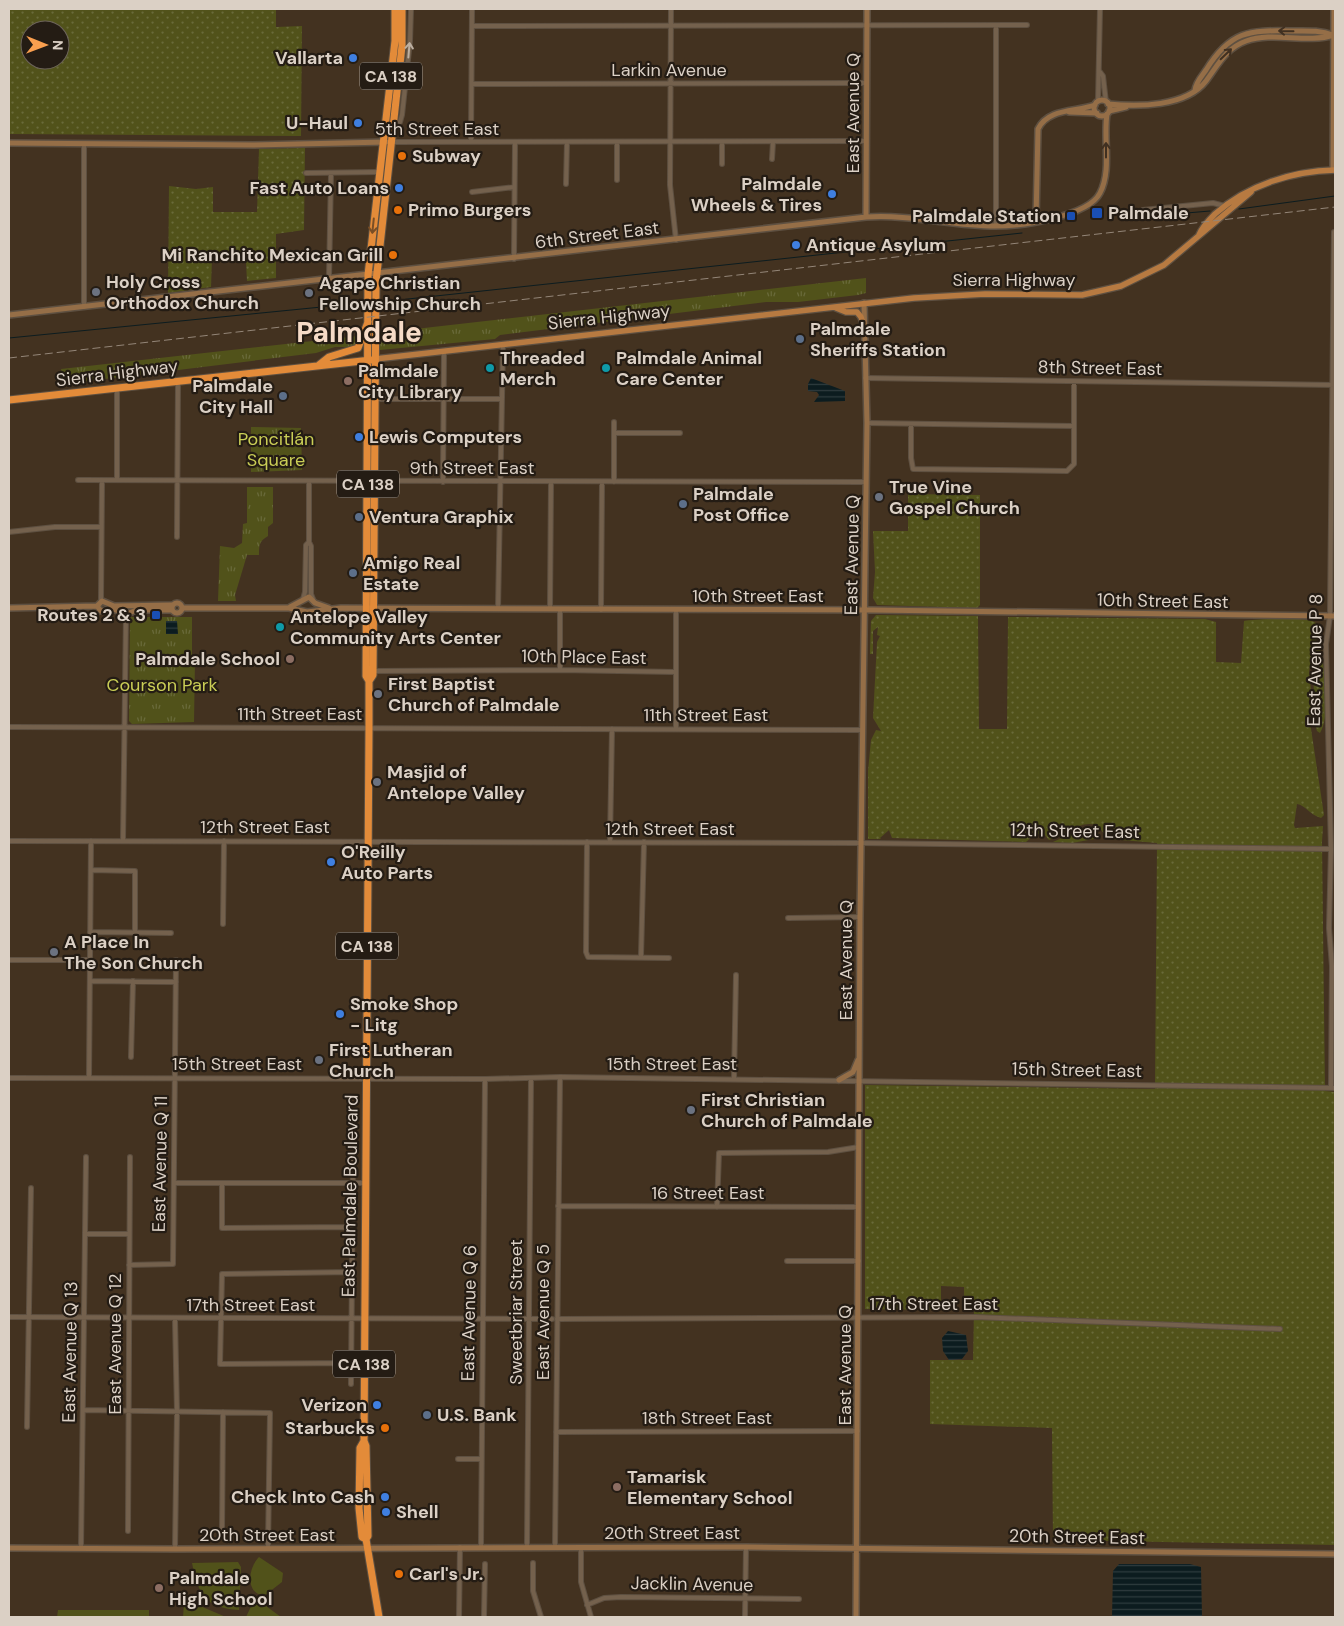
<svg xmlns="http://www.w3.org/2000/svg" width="1344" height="1626" viewBox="0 0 1344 1626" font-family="'DM Sans',sans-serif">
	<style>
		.grass { fill: url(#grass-dots); fill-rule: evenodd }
		.park { fill: url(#park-tufts) }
		.pitch { fill: #51521a }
		.water { fill: url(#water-rules) }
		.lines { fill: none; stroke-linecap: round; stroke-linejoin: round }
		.stream { stroke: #0c1c1f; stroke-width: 1 }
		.street-casing { stroke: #5e5041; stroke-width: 6 }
		.secondary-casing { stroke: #5e5041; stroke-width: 8 }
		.primary-casing { stroke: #5e5041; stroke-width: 8 }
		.highway-casing { stroke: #5e5041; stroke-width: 9 }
		.street { stroke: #74614d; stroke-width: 4 }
		.secondary { stroke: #956e47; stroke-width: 5 }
		.primary { stroke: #b77a41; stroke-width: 5.5 }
		.highway { stroke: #e38b39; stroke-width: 7 }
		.rail { stroke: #948678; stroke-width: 1; stroke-dasharray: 8 4; stroke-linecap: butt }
		.oneway { stroke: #403021 }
		.oneway2 { stroke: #bcafa1 }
		.oneway3 { stroke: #7a4e25 }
		.shop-dot { fill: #3f7fe0; stroke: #241c14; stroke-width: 2 }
		.food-dot { fill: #e8710a; stroke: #241c14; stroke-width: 2 }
		.transit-dot { fill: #1a4fb4; stroke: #241c14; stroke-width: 2 }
		.worship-dot { fill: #6b7280; stroke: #241c14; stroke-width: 2 }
		.service-dot { fill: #5c6f8a; stroke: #241c14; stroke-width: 2 }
		.culture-dot { fill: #0f9aa8; stroke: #241c14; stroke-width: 2 }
		.education-dot { fill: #8d6e63; stroke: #241c14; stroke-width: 2 }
		.labels { text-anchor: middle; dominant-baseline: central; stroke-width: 4.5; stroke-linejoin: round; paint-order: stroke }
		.shield { fill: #241c14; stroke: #a49a90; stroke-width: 1 }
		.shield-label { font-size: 16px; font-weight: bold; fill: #dbd0c5 }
		.poi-label { font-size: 18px; font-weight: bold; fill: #dbd0c5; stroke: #241c14; text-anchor: start }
		.street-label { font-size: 18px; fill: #dbd0c5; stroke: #241c14 }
		.park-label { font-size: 18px; fill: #cace56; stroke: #241c14 }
		.town-label { font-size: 28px; font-weight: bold; fill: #f6dbc7; stroke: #241c14 }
	</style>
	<defs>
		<pattern id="grass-dots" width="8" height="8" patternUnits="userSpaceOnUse" patternTransform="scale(1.25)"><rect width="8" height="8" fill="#51521a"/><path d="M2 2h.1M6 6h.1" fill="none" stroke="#696a3a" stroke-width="1.8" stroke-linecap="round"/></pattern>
		<pattern id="park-tufts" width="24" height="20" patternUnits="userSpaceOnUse" patternTransform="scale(1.25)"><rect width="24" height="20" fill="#51521a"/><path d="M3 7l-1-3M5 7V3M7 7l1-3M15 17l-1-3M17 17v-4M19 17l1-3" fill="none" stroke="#696a3a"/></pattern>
		<pattern id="water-rules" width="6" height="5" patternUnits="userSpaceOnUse" patternTransform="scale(1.25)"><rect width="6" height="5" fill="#0c1c1f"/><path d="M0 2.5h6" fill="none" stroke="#2f3c3e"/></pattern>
	</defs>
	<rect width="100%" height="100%" fill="#433220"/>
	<path class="grass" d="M 9,9 L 310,9 L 276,10 L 276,27 L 302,26 L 301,136 L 9,134 ZM 30,30 L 60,30 L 60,60 L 30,60 Z
		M 305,148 L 304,230 L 276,234 L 276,278 L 247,281 L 246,263 L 234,262 L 234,258 L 212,259 L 211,287 L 168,293 L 169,186 L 196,189 L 213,187 L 213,212 L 257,212 L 259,149 Z
		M 908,494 L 980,495 L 980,605 L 977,608 L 877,605 L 873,598 L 875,572 L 873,531 L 908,531 Z
		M 876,615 L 978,616 L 979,729 L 1007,729 L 1008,617 L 1205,619 L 1216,622 L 1216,662 L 1241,663 L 1244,621 C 1258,619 1306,616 1316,623 L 1317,635 L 1309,671 L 1312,700 L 1310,722 L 1324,815 L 1321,818 C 1310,815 1305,805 1297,804 L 1294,825 L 1295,828 L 1323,826 L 1322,842 L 1325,1091 L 1335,1092 L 1335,1545 L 1053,1540 L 1052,1428 L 930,1424 L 930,1360 L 973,1360 L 974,1311 L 964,1311 L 964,1287 L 941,1286 L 941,1310 L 865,1309 L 865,1085 L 1155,1089 L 1157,843 L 1109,839 C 1104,836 1102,828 1095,825 C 1081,820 1062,836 1049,840 L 1043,833 L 1034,835 L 1035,815 L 1033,836 L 1026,842 L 892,838 L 889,830 L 880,838 L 881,839 L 868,839 L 868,771 L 871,740 L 876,730 L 881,731 L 873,718 L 877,642 L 880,636 L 877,635 L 878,627 L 873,631 L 873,654 L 870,654 L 870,651 L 871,621 Z
		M 1319,645 C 1325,665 1331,715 1320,733 L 1317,731 L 1315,725 L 1313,666 L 1315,653 Z
		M 1081,829 L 1092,829 L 1098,832 L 1099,838 L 1072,843 L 1053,842 Z"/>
	<path class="park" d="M 866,278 L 866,293 L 858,295 L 798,302 L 766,302 L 500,335 L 495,339 L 380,350 L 380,333 Z
		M 358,336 L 358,342 L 352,347 L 335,347 L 316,353 L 72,383 L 64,387 L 61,369 Z
		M 251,427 L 301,428 L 302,470 L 251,472 Z
		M 247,487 L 273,487 L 273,523 L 268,527 L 268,536 C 259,541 259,546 259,555 L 247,555 L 235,595 L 236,601 L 218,601 L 220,546 L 234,548 L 242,543 L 243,524 L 247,523 Z
		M 130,617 L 192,617 L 192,656 L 195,658 L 194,722 L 132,724 L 129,721 Z"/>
	<path class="pitch" d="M 181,666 L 193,666 L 194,673 L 181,673 Z
		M 194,675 L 193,684 L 181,684 L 181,676 Z
		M 259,1557 L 283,1573 L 282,1582 L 264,1596 C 245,1593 248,1568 259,1557 Z
		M 238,1562 L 241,1567 L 239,1610 C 205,1608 198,1594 192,1563 Z
		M 255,1598 L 281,1617 L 246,1617 Z
		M 184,1603 L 193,1603 L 226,1617 L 183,1617 Z
		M 58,1610 L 149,1610 L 149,1617 L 57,1617 Z"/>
	<path class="water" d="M 811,378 L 845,391 L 845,401 L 814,402 L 819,395 L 817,392 L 808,391 L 808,384 Z
		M 166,621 L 177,621 L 178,634 L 166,634 Z
		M 948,1331 L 966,1335 L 968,1351 L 962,1359 L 949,1360 L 943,1351 L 942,1338 Z
		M 1119,1564 L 1190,1564 L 1201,1567 L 1202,1617 L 1112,1617 L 1113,1571 Z"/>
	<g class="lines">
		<path class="stream" d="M 1239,209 L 1335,196
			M 1140,217 L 1210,211
			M 380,302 L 1022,233
			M 9,338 L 362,303"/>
		<defs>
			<path id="street" d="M 671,9 L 670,185 L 676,240
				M 472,26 L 1027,25
				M 1100,72 L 1103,76 L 1106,102
				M 472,84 L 866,83
				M 1098,102 L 1100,9
				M 394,128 L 400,122 L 402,115 L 410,41 L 411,9
				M 390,142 L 866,141
				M 471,142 L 472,9
				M 772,159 L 773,142
				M 722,164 L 722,142
				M 306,173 L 379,172
				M 617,180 L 617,143
				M 566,184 L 567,142
				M 472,192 L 514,187
				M 1143,210 L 1213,203 L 1225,206
				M 996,226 L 996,26
				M 514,259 L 515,143
				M 329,279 L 331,174
				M 84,307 L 84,144
				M 865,378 L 1335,385
				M 374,399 L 501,399
				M 614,422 L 614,482
				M 867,423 L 1074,426
				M 911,424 L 911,458 L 913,469 L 1067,471 L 1074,464 L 1074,382
				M 615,433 L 680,433
				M 78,480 L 866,482
				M 117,480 L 117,387
				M 309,482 L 309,542 L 311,546 L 311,594 L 313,599
				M 443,482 L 444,351
				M 9,532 L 55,527 L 101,527
				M 177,537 L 178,381
				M 303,599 L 305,592 L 306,545 L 309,542
				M 101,601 L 102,481
				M 498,609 L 503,344
				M 550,609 L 551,482
				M 601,610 L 602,482
				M 560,670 L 560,609
				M 373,671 L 560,670 L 676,672
				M 9,727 L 862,730
				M 676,729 L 676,610
				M 9,841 L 861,843 L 1331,849
				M 123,841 L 126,614
				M 587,842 L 586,952 L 588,957 L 669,958
				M 610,842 L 612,729
				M 91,870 L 135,871 L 135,933
				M 788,918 L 860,917
				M 223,924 L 224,841
				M 90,932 L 171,933
				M 641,956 L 644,842
				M 9,960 L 90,960
				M 90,981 L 176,982
				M 131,1057 L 133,981
				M 9,1078 L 485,1079 L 560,1077 L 1335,1088
				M 89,1078 L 91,841
				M 734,1079 L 736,975
				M 1331,1088 L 1332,966 L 1329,928 L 1331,849 L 1326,644 L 1330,616 L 1334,232
				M 174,1183 L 366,1183
				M 222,1183 L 222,1228 L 353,1227
				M 558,1206 L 859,1207
				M 717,1207 L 719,1153 L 828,1152 L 859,1147
				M 85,1234 L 128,1234
				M 787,1261 L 859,1261
				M 129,1265 L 173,1264 L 176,960
				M 9,1317 L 552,1319
				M 175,1319 L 177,1412 L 175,1549
				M 557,1319 L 976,1317 L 1280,1329
				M 351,1363 L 220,1364 L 222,1274 L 352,1272
				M 351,1384 L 353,1162
				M 83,1410 L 270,1413 L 268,1548
				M 27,1427 L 31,1188
				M 556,1432 L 858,1431
				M 458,1459 L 481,1459
				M 128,1531 L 130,1157
				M 222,1532 L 223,1412
				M 481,1547 L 485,1079
				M 527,1547 L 531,1078
				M 555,1547 L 560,1077
				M 581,1547 L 581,1582 L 591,1617
				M 81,1548 L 86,1157
				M 533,1563 L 533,1591 L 541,1617
				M 587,1605 L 604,1598 L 621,1597 L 799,1599
				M 459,1617 L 460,1547
				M 484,1617 L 485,1564
				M 745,1617 L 746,1547"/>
			<path id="secondary" d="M 1195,90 C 1196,82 1202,76 1206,70 C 1230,31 1249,30 1291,31 C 1306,31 1320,30 1333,35
				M1094 108a8 8 0 1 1 16 0a8 8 0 1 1-16 0Z
				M 1108,104 C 1138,107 1186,107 1206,81 C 1218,65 1226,48 1246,41 C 1274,31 1306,44 1334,35
				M 1109,111 L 1126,107
				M 1069,112 L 1097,113
				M 9,143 L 253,145 L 386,142
				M 1333,170 L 1334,9
				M 866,217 L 867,9
				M 1036,220 L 1038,129 C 1048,108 1076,112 1095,105
				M 9,315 L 866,217 C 911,214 951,226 995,226 C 1020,226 1088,217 1100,193 C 1112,170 1103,139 1107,114
				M172 608a5 5 0 1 1 10 0a5 5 0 1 1-10 0Z
				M 172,605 L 114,606 L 102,601 L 97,606 L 101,611 L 113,609 L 126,614 L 137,610 L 172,610
				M 290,607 L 309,597 L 315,603 L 329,608
				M 9,608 L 97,606
				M 182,608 L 289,608 L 307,612 L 341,608 L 873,610 L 1335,616
				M 839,1080 L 853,1072 L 858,1060
				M 9,1548 L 175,1549 L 746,1547 L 1335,1554
				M 856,1617 L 860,917 L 867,423 L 864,303"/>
			<path id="primary" d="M 1199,235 C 1202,227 1209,220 1215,214 C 1247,185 1293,171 1335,170
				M 836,308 L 846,312 L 857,312 L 861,317 L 864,327
				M 375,359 L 914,298 L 985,294 L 1082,295 L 1121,286 L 1164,265 L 1251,192"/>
			<path id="highway" d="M 319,365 L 329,357 L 358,348 L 368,322
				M 9,400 L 371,360
				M 369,681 L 373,675 L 376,282 L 402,46 L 402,9
				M 364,1441 L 360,1448 L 359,1508 L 362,1537 L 366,1539
				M 379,1617 L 366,1539 L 368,1536 L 366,1446 L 364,1441 L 369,728 L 369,681 L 366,676 L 368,275 L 395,41 L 395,9"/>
		</defs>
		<use href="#street" class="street-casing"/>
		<use href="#secondary" class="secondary-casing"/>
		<use href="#primary" class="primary-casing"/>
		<use href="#highway" class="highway-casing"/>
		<use href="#street" class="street"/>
		<use href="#secondary" class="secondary"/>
		<use href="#primary" class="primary"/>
		<use href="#highway" class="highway"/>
		<path class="rail" d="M 9,358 L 1335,207"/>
	</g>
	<defs><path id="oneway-shaft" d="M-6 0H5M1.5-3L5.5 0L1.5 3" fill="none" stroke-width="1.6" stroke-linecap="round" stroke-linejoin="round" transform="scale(1.25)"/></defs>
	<g class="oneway">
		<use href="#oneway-shaft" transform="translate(1286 31) rotate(-179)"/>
		<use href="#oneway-shaft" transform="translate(1226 54) rotate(-44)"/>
		<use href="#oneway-shaft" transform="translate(1106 150) rotate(-90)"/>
	</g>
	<use class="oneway2" href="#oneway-shaft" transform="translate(409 50) rotate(-85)"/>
	<use class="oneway3" href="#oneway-shaft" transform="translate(373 226) rotate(96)"/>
	<g class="shop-dot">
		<circle cx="353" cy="58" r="5"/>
		<circle cx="358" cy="123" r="5"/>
		<circle cx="399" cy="188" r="5"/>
		<circle cx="832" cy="194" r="5"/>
		<circle cx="796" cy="245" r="5"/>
		<circle cx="359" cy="437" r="5"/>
		<circle cx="331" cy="862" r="5"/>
		<circle cx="340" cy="1014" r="5"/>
		<circle cx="377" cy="1405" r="5"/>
		<circle cx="385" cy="1497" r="5"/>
		<circle cx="386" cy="1512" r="5"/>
	</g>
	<g class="food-dot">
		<circle cx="402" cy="156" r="5"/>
		<circle cx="398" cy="210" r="5"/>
		<circle cx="393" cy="255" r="5"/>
		<circle cx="385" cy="1428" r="5"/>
		<circle cx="399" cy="1574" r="5"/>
	</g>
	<g class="transit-dot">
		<rect x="1091" y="207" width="12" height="12" rx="2.5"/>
		<rect x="1066" y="211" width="10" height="10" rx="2.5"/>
		<rect x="151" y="610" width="10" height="10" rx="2.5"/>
	</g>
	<g class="worship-dot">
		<circle cx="96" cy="292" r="5"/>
		<circle cx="309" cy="293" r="5"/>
		<circle cx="879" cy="497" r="5"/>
		<circle cx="378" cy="694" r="5"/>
		<circle cx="377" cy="782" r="5"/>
		<circle cx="54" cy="952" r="5"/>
		<circle cx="319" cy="1060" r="5"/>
		<circle cx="691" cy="1110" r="5"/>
	</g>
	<g class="service-dot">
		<circle cx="800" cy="339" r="5"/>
		<circle cx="283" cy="396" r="5"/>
		<circle cx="683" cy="504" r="5"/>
		<circle cx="359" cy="517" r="5"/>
		<circle cx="353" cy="573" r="5"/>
		<circle cx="427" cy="1415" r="5"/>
	</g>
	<g class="culture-dot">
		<circle cx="490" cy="368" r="5"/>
		<circle cx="606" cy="368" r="5"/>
		<circle cx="280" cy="627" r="5"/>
	</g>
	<g class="education-dot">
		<circle cx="348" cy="381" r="5"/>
		<circle cx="290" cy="659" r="5"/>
		<circle cx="617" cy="1487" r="5"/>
		<circle cx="159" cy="1588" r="5"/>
	</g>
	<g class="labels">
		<g class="shield">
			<rect x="360" y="62.5" width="62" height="27" rx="4"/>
			<rect x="337" y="470.5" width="62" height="27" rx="4"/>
			<rect x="336" y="932.5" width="62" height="27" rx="4"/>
			<rect x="333" y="1350.5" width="62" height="27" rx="4"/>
		</g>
		<g class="shield-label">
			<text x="391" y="76">CA 138</text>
			<text x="368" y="484">CA 138</text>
			<text x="367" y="946">CA 138</text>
			<text x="364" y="1364">CA 138</text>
		</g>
		<g class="poi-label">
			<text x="343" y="58" text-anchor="end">Vallarta</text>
			<text x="348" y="123" text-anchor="end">U-Haul</text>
			<text x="412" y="156">Subway</text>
			<text x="822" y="184" text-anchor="end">Palmdale<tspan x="822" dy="21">Wheels &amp; Tires</tspan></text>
			<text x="389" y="188" text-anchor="end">Fast Auto Loans</text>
			<text x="408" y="210">Primo Burgers</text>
			<text x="1108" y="213">Palmdale</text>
			<text x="1061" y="216" text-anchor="end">Palmdale Station</text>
			<text x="806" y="245">Antique Asylum</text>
			<text x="383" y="255" text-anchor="end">Mi Ranchito Mexican Grill</text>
			<text x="106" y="282">Holy Cross<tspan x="106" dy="21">Orthodox Church</tspan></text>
			<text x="319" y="283">Agape Christian<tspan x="319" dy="21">Fellowship Church</tspan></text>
			<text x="810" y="329">Palmdale<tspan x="810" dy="21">Sheriffs Station</tspan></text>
			<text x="500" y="358">Threaded<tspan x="500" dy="21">Merch</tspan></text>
			<text x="616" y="358">Palmdale Animal<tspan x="616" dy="21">Care Center</tspan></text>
			<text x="358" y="371">Palmdale<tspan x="358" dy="21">City Library</tspan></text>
			<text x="273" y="386" text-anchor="end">Palmdale<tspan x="273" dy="21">City Hall</tspan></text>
			<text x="369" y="437">Lewis Computers</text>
			<text x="889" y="487">True Vine<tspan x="889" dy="21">Gospel Church</tspan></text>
			<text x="693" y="494">Palmdale<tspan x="693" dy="21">Post Office</tspan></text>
			<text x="369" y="517">Ventura Graphix</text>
			<text x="363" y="563">Amigo Real<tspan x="363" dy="21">Estate</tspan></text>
			<text x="146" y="615" text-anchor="end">Routes 2 &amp; 3</text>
			<text x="290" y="617">Antelope Valley<tspan x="290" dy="21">Community Arts Center</tspan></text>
			<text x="280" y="659" text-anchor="end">Palmdale School</text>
			<text x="388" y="684">First Baptist<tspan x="388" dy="21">Church of Palmdale</tspan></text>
			<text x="387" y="772">Masjid of<tspan x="387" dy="21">Antelope Valley</tspan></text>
			<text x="341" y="852">O'Reilly<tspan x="341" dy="21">Auto Parts</tspan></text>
			<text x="64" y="942">A Place In<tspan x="64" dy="21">The Son Church</tspan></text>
			<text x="350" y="1004">Smoke Shop<tspan x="350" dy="21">- Litg</tspan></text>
			<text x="329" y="1050">First Lutheran<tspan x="329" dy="21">Church</tspan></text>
			<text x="701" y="1100">First Christian<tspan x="701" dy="21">Church of Palmdale</tspan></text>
			<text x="367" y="1405" text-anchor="end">Verizon</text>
			<text x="437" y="1415">U.S. Bank</text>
			<text x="375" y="1428" text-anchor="end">Starbucks</text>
			<text x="627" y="1477">Tamarisk<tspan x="627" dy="21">Elementary School</tspan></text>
			<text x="375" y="1497" text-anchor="end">Check Into Cash</text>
			<text x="396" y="1512">Shell</text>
			<text x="409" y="1574">Carl's Jr.</text>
			<text x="169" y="1578">Palmdale<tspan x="169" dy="21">High School</tspan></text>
		</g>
		<g class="street-label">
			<text x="669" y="70">Larkin Avenue</text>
			<text transform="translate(853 113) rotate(-90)">East Avenue Q</text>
			<text x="437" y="129">5th Street East</text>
			<text transform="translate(597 235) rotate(-7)">6th Street East</text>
			<text x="1014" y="280">Sierra Highway</text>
			<text transform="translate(609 317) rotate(-6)">Sierra Highway</text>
			<text transform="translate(1100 368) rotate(1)">8th Street East</text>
			<text transform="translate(117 373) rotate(-7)">Sierra Highway</text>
			<text x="472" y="468">9th Street East</text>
			<text transform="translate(852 555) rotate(-89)">East Avenue Q</text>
			<text x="758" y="596">10th Street East</text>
			<text transform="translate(1163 601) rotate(1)">10th Street East</text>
			<text transform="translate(584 657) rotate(1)">10th Place East</text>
			<text transform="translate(1315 660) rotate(-89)">East Avenue P 8</text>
			<text x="300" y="714">11th Street East</text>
			<text x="706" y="715">11th Street East</text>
			<text x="265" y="827">12th Street East</text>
			<text x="670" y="829">12th Street East</text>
			<text transform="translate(1075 831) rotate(1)">12th Street East</text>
			<text transform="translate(846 960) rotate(-90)">East Avenue Q</text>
			<text x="237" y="1064">15th Street East</text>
			<text x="672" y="1064">15th Street East</text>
			<text transform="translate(1077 1070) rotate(1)">15th Street East</text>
			<text transform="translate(160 1164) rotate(-89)">East Avenue Q 11</text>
			<text x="708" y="1193">16 Street East</text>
			<text transform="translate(350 1196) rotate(-89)">East Palmdale Boulevard</text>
			<text x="934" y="1304">17th Street East</text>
			<text x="251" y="1305">17th Street East</text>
			<text transform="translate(516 1312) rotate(-90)">Sweetbriar Street</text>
			<text transform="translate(543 1312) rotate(-90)">East Avenue Q 5</text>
			<text transform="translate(469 1313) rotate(-89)">East Avenue Q 6</text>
			<text transform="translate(115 1344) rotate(-90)">East Avenue Q 12</text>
			<text transform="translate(70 1352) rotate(-89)">East Avenue Q 13</text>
			<text transform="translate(845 1365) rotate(-90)">East Avenue Q</text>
			<text x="707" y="1418">18th Street East</text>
			<text x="672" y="1533">20th Street East</text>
			<text x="267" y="1535">20th Street East</text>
			<text transform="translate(1077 1537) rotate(1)">20th Street East</text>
			<text transform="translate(692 1584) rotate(1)">Jacklin Avenue</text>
		</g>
		<g class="park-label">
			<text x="276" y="439">Poncitlán<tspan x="276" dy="21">Square</tspan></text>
			<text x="162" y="685">Courson Park</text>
		</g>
		<g class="town-label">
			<text x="359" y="332">Palmdale</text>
		</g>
	</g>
	<rect width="1344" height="1626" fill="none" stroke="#dbd0c5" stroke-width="20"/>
	<g transform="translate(45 45) rotate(91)"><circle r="24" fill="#241c14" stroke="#6d645b"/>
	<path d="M0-4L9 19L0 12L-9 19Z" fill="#fa9f4f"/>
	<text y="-8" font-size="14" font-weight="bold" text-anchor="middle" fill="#dbd0c5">N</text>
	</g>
</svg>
